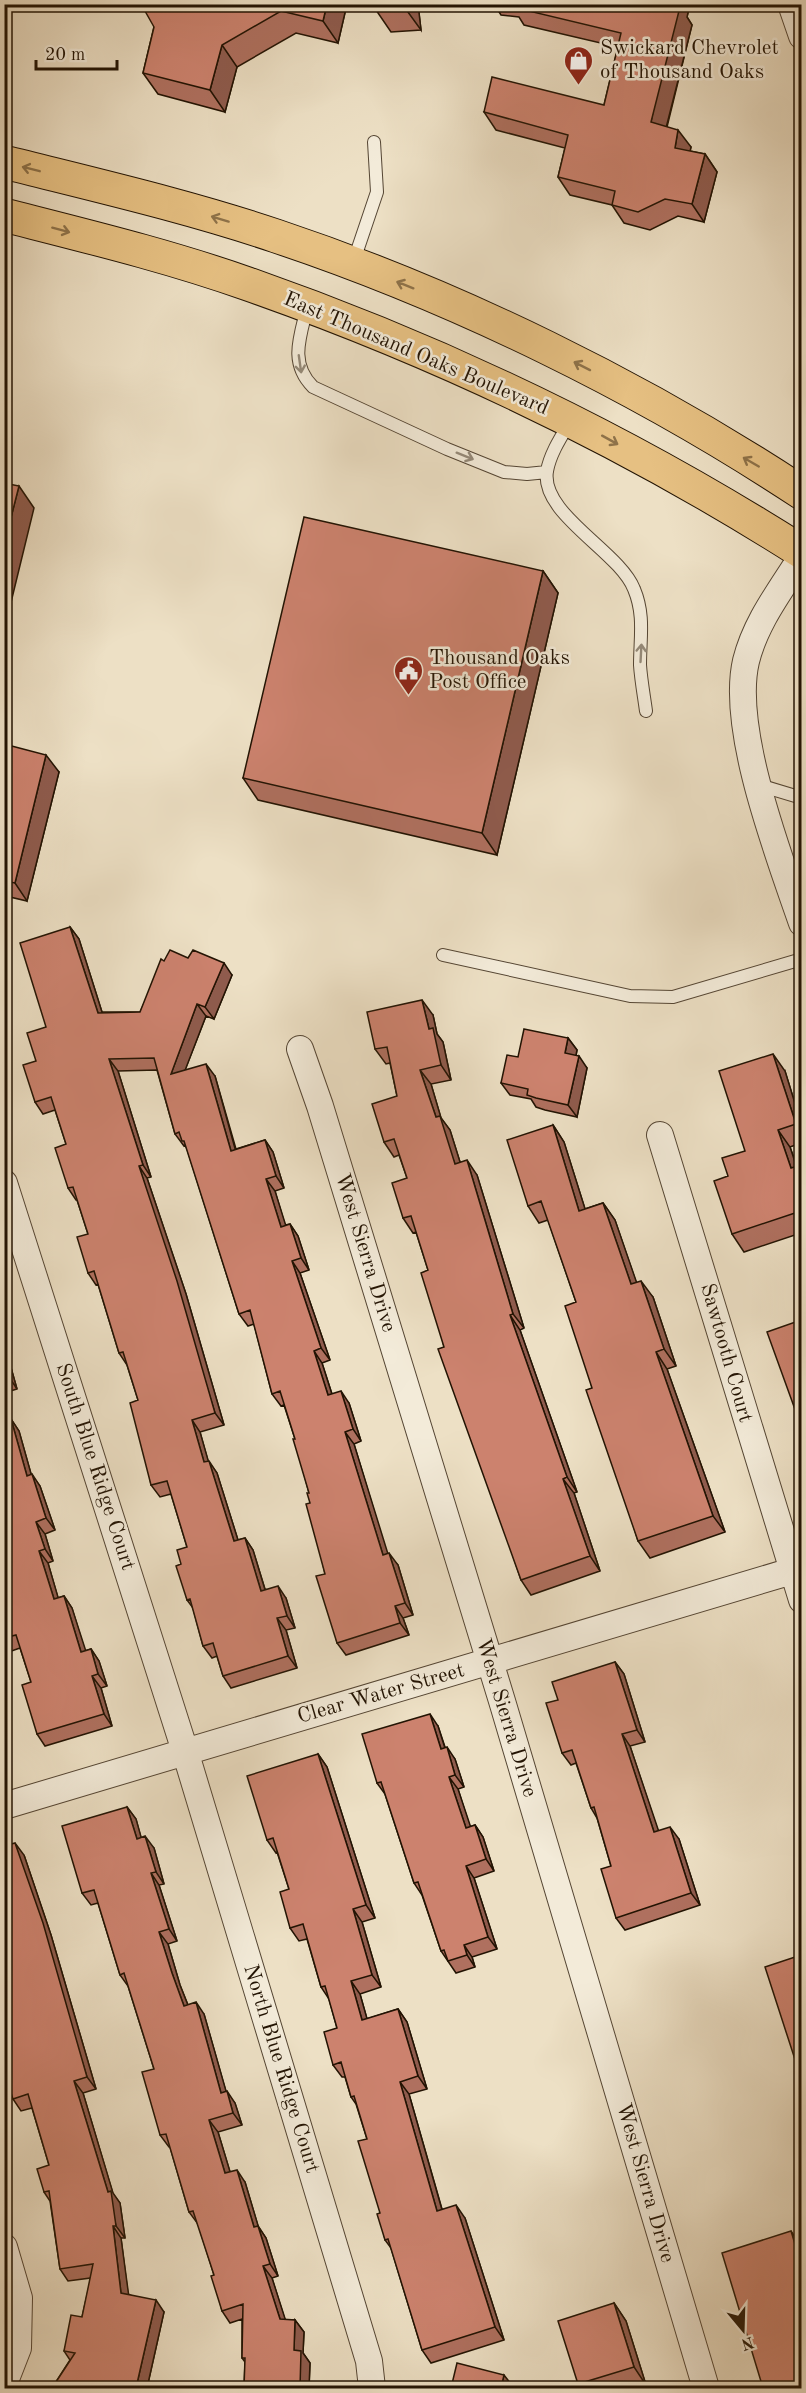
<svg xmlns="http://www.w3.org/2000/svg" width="806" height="2393" viewBox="0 0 806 2393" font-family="'Old Standard TT',serif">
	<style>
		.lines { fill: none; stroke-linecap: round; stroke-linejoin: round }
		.service-casing { stroke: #554634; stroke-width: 14 }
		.minor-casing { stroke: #554634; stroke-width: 28 }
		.primary-casing { stroke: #221303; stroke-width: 35 }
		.service { stroke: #f3ebd9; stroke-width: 12 }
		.minor { stroke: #f3ebd9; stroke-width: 26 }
		.primary { stroke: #e6c082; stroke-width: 33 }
		.wall { fill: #af705f; stroke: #221303; stroke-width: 1.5 }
		.shaded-wall { fill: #8f5b4d; stroke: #221303; stroke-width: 1.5 }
		.building { fill: #cc826e; stroke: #221303; stroke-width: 1.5 }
		.oneway { stroke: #8e7249 }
		.oneway2 { stroke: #958a79 }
		.labels { text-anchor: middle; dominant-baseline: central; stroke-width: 5; stroke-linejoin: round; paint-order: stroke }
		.poi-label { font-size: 21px; fill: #221303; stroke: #f3ebd9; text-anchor: start }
		.street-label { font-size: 21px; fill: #221303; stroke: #f3ebd9 }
	</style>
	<rect width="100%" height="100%" fill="#ede0c5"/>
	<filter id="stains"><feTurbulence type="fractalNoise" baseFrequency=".00333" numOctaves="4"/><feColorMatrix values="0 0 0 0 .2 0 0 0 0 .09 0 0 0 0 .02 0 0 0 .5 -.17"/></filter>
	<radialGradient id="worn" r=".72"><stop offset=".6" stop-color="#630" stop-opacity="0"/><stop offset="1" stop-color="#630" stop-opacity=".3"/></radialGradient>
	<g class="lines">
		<defs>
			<path id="service" d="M 353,263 L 377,192 L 374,142
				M 307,308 C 300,337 289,363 313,387 L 447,449 L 504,472 L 527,474 L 547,472
				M 570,422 C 561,437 550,454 547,471 C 540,514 619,551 634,589 C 645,615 640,638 640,665 C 641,680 644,696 646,711
				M 759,785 L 802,798
				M 443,955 L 630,996 L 673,997 L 802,959"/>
			<path id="minor" d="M 791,4 L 802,36
				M 802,556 C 781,590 756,621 746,661 C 730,729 779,856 802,923
				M 300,1049 L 320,1106 L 502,1701 L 706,2388
				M 660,1135 L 802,1600
				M 4,1183 L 185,1751 L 369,2361 L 372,2388
				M 4,1806 L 792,1571 L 802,1572
				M 4,2247 L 19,2298 L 18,2348 L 4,2384"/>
			<path id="primary" d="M 4,162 C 95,185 187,206 276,236 C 456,296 643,388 802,493
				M 4,215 C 86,236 169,256 248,284 C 442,352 629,442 802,552"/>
		</defs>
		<use href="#service" class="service-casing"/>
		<use href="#minor" class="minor-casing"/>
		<use href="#primary" class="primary-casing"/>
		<use href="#service" class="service"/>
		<use href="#minor" class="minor"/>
		<use href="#primary" class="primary"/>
	</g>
	<path class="wall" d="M 155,4 L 347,4 L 338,43 L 296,33 L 237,67 L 225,112 L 158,94 L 143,73 L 154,27 Z
		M 418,4 L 421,30 L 391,32 L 376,10 Z
		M 494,4 L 690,4 L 687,17 L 692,25 L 667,127 L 691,147 L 690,151 L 705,154 L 717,172 L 704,222 L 678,216 L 650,230 L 624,223 L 612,205 L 570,195 L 558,177 L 565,148 L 496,130 L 484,112 L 604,105 L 618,47 L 524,25 L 519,17 L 501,15 Z
		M 543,571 L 558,593 L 497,855 L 258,800 L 243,778 Z
		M 4,744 L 59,772 L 27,901 L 10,897 L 7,892 L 6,896 L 4,895 Z
		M 70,927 L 79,939 L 102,1012 L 140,1012 L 164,961 L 188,958 L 232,975 L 214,1019 L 206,1016 L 185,1070 L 215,1076 L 236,1149 L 265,1140 L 273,1152 L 284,1188 L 275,1191 L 285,1225 L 290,1224 L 298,1236 L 309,1270 L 300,1273 L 330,1360 L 322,1363 L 332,1394 L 349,1403 L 361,1441 L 354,1444 L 387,1554 L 398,1565 L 413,1615 L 403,1618 L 409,1635 L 346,1655 L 337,1643 L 325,1574 L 310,1503 L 309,1493 L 295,1439 L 284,1405 L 281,1406 L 272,1394 L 254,1324 L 248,1326 L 239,1314 L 187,1149 L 185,1145 L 184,1146 L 175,1134 L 157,1070 L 118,1071 L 151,1177 L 147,1178 L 186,1294 L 224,1425 L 200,1432 L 208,1461 L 217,1473 L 238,1540 L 245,1538 L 253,1550 L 265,1589 L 286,1598 L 295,1628 L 286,1630 L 297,1668 L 231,1688 L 223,1676 L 217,1656 L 212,1658 L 203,1646 L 193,1608 L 187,1600 L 181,1564 L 187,1547 L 171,1494 L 160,1497 L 151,1485 L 138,1400 L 127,1365 L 119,1353 L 98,1284 L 96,1285 L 88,1273 L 88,1234 L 77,1200 L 76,1200 L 68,1188 L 66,1144 L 55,1110 L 43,1114 L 35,1102 L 36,1061 L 46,1027 Z
		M 433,1015 L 437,1034 L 443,1042 L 451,1080 L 431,1084 L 441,1118 L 450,1130 L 460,1162 L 477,1175 L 524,1328 L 520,1330 L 577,1492 L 574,1493 L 600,1571 L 531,1595 L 521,1580 L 444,1347 L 428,1270 L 416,1232 L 413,1233 L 403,1218 L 407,1178 L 399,1155 L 394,1157 L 384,1142 L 397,1096 L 390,1063 L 386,1064 L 375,1049 Z
		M 568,1038 L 577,1050 L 576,1056 L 587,1068 L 577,1117 L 545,1110 L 536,1107 L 531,1099 L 510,1095 L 501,1083 L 518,1057 Z
		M 785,1071 L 801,1123 L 801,1143 L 790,1147 L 797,1166 L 801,1165 L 801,1233 L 744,1252 L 732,1234 L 728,1176 L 745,1151 Z
		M 553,1125 L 564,1142 L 585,1209 L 603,1203 L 615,1220 L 636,1282 L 653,1297 L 676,1366 L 667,1369 L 725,1532 L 650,1558 L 638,1541 L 592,1388 L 576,1302 L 548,1220 L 539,1223 L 528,1206 Z
		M 4,1352 L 8,1357 L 17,1389 L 4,1393 Z
		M 4,1411 L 7,1420 L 11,1419 L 19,1431 L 31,1474 L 40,1486 L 55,1530 L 45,1534 L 53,1561 L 48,1563 L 58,1598 L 64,1596 L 72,1608 L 85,1651 L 91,1649 L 99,1661 L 107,1686 L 101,1688 L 112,1726 L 45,1746 L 37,1734 L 31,1682 L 20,1648 L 6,1653 L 4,1651 Z
		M 615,1662 L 624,1674 L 645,1742 L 630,1746 L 658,1831 L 679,1839 L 700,1905 L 625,1930 L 616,1918 L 611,1866 L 597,1818 L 591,1808 L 576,1763 L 571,1765 L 562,1753 L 558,1700 Z
		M 438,1726 L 445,1747 L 455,1759 L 464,1787 L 458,1789 L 470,1827 L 475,1825 L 483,1837 L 494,1871 L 474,1878 L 497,1949 L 472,1957 L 475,1967 L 456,1973 L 441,1951 L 422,1895 L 414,1883 L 385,1794 L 377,1783 Z
		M 318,1754 L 327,1767 L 375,1918 L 362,1922 L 381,1987 L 360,1994 L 367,2019 L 398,2009 L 407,2022 L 427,2089 L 409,2094 L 442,2209 L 465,2218 L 504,2340 L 431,2363 L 422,2350 L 391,2248 L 385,2240 L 367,2139 L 356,2104 L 351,2097 L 345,2077 L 342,2077 L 333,2065 L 337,2028 L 329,1999 L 321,1987 L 307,1939 L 299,1941 L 290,1928 L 289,1889 L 277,1852 L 276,1853 L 267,1840 Z
		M 127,1807 L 136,1819 L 141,1838 L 154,1848 L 164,1884 L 159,1885 L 177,1941 L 168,1944 L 180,1985 L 188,2005 L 204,2014 L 226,2092 L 235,2103 L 242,2125 L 218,2132 L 230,2172 L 245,2182 L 258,2226 L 266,2238 L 278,2276 L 272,2278 L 285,2320 L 295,2320 L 304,2332 L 303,2353 L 310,2363 L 309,2388 L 244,2388 L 245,2362 L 242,2358 L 242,2319 L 230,2323 L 222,2311 L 214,2275 L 198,2224 L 189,2212 L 170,2147 L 169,2147 L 160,2135 L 154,2069 L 128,1986 L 120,1975 L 98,1903 L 91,1905 L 82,1893 Z
		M 24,1855 L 51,1935 L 96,2089 L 83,2093 L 113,2194 L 120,2203 L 125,2238 L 121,2238 L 128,2294 L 164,2312 L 147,2388 L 52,2388 L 70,2360 L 64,2351 L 82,2317 L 91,2278 L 68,2281 L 60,2269 L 50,2201 L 44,2192 L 49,2165 L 32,2108 L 21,2111 L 13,2099 Z
		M 614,2303 L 626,2321 L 646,2385 L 633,2388 L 581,2388 L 578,2384 Z"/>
	<path class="shaded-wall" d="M 327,4 L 347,4 L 338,43 L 323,21 Z
		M 405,4 L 418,4 L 421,30 L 405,8 Z
		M 673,4 L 690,4 L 687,17 L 692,25 L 663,140 L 651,122 Z
		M 222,45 L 237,67 L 225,112 L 210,90 Z
		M 678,130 L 691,147 L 687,165 L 675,148 Z
		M 705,154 L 717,172 L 704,222 L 692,204 Z
		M 19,486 L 34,508 L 4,631 L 4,545 Z
		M 543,571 L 558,593 L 497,855 L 482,833 Z
		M 46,755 L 59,772 L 27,901 L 15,883 Z
		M 70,927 L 79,939 L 106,1025 L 98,1013 Z
		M 224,963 L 232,975 L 214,1019 L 205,1007 Z
		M 422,1000 L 433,1015 L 437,1034 L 443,1042 L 451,1080 L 441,1065 L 429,1029 Z
		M 197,1004 L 206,1016 L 179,1086 L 171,1074 Z
		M 568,1038 L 577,1050 L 574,1065 L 565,1053 Z
		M 773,1054 L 785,1071 L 801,1123 L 801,1133 L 796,1124 Z
		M 579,1056 L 587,1068 L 577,1117 L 568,1105 Z
		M 109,1059 L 118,1071 L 151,1177 L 143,1165 Z
		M 206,1064 L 215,1076 L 239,1163 L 231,1151 Z
		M 420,1070 L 431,1084 L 441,1118 L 450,1130 L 465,1178 L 455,1164 L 436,1117 Z
		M 553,1125 L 564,1142 L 591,1228 L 579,1211 Z
		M 778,1130 L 790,1147 L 801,1180 L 791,1168 Z
		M 265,1140 L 273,1152 L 284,1188 L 276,1176 Z
		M 467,1160 L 477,1175 L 524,1328 L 513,1314 Z
		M 139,1166 L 147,1178 L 186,1294 L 224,1425 L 215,1413 Z
		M 266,1179 L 275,1191 L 290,1239 L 281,1227 Z
		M 795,1194 L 801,1203 L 801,1212 L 801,1211 Z
		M 603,1203 L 615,1220 L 643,1301 L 631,1284 Z
		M 290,1224 L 298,1236 L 309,1270 L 301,1258 Z
		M 292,1261 L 300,1273 L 330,1360 L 321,1348 Z
		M 641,1281 L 653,1297 L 676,1366 L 664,1349 Z
		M 510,1315 L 520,1330 L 577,1492 L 567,1477 Z
		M 314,1351 L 322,1363 L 336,1407 L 328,1395 Z
		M 4,1352 L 8,1357 L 17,1389 L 9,1377 L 4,1363 Z
		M 656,1352 L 667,1369 L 725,1532 L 713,1516 Z
		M 341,1391 L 349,1403 L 361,1441 L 353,1429 Z
		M 4,1411 L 11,1434 L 4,1425 Z
		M 11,1419 L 19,1431 L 35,1488 L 27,1476 Z
		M 192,1420 L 200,1432 L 212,1474 L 204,1462 Z
		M 345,1432 L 354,1444 L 392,1567 L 383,1555 Z
		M 209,1461 L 217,1473 L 242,1553 L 234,1541 Z
		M 32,1474 L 40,1486 L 55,1530 L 46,1518 Z
		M 563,1479 L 574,1493 L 600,1571 L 590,1556 Z
		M 36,1522 L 45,1534 L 53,1561 L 45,1549 Z
		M 245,1538 L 253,1550 L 269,1603 L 261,1591 Z
		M 39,1551 L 48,1563 L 62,1611 L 54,1599 Z
		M 389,1553 L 398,1565 L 413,1615 L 405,1603 Z
		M 278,1586 L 286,1598 L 295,1628 L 287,1616 Z
		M 64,1596 L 72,1608 L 90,1664 L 81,1652 Z
		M 395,1606 L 403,1618 L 409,1635 L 400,1623 Z
		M 277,1618 L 286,1630 L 297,1668 L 288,1656 Z
		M 91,1649 L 99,1661 L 107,1686 L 98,1674 Z
		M 615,1662 L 624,1674 L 645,1742 L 637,1730 Z
		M 92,1676 L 101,1688 L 112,1726 L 104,1714 Z
		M 430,1714 L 438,1726 L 449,1761 L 441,1749 Z
		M 622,1734 L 630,1746 L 663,1844 L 654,1832 Z
		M 447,1747 L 455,1759 L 464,1787 L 455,1775 Z
		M 318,1754 L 327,1767 L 375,1918 L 366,1905 Z
		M 449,1777 L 458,1789 L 475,1840 L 466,1828 Z
		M 127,1807 L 136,1819 L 145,1851 L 137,1839 Z
		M 475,1825 L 483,1837 L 494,1871 L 486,1859 Z
		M 670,1827 L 679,1839 L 700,1905 L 691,1893 Z
		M 145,1836 L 154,1848 L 164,1884 L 156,1872 Z
		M 15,1843 L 24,1855 L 51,1935 L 96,2089 L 87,2077 Z
		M 466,1866 L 474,1878 L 497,1949 L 488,1937 Z
		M 151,1873 L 159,1885 L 177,1941 L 169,1929 Z
		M 353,1909 L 362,1922 L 381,1987 L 372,1975 Z
		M 159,1932 L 168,1944 L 180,1985 L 193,2018 L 184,2006 L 172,1973 Z
		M 464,1945 L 472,1957 L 475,1967 L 467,1955 Z
		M 351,1981 L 360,1994 L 371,2033 L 362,2020 Z
		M 196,2002 L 204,2014 L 230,2105 L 221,2093 Z
		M 398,2009 L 407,2022 L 427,2089 L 418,2076 Z
		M 74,2081 L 83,2093 L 113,2193 L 120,2203 L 125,2238 L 116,2226 L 108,2192 Z
		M 400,2082 L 409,2094 L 446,2224 L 437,2211 Z
		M 227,2091 L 235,2103 L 242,2125 L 233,2113 Z
		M 209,2120 L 218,2132 L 234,2185 L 225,2173 Z
		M 237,2170 L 245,2182 L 262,2239 L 254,2227 Z
		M 456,2205 L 465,2218 L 504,2340 L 495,2327 Z
		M 113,2226 L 121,2238 L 130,2305 L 121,2293 Z
		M 258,2226 L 266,2238 L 278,2276 L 270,2264 Z
		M 791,2231 L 801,2246 L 801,2264 Z
		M 263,2266 L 272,2278 L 289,2331 L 280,2319 Z
		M 156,2300 L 164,2312 L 147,2388 L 136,2388 Z
		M 614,2303 L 626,2321 L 646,2385 L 634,2367 Z
		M 295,2320 L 304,2332 L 303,2353 L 310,2363 L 309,2388 L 300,2388 L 294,2350 Z
		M 504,2375 L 514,2388 L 501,2388 Z"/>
	<path class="building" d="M 155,4 L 327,4 L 323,21 L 281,11 L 222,45 L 210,90 L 143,73 L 154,27 L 145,11 Z
		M 375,4 L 405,4 L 405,8 L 376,10 Z
		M 512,4 L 673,4 L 680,7 L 651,122 L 678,130 L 675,148 L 705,154 L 692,204 L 665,199 L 638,212 L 612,205 L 615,191 L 558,177 L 568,135 L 484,112 L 492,77 L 604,105 L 621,33 L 512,7 Z
		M 4,483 L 19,486 L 4,545 Z
		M 304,517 L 543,571 L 482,833 L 243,778 Z
		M 4,744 L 46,755 L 15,883 L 4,881 Z
		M 70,927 L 98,1013 L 140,1012 L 161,959 L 164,961 L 170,950 L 188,958 L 193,950 L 224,963 L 205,1007 L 197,1004 L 171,1074 L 206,1064 L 231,1151 L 265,1140 L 276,1176 L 266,1179 L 281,1227 L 290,1224 L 301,1258 L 292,1261 L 321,1348 L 314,1351 L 328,1395 L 341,1391 L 353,1429 L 345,1432 L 383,1555 L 389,1553 L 405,1603 L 395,1606 L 400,1623 L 337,1643 L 316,1576 L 325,1574 L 306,1504 L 310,1503 L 307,1493 L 309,1493 L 293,1439 L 295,1439 L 280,1391 L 272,1394 L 250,1310 L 239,1314 L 184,1141 L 182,1141 L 179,1132 L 175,1134 L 154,1058 L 109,1059 L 143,1165 L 139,1166 L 177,1281 L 215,1413 L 192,1420 L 204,1462 L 209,1461 L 234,1541 L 245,1538 L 261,1591 L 278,1586 L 287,1616 L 277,1618 L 288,1656 L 223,1676 L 213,1643 L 203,1646 L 190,1599 L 187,1600 L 176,1566 L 181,1564 L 177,1550 L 187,1547 L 167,1481 L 151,1485 L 130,1403 L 138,1400 L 123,1352 L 119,1353 L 94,1271 L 88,1273 L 77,1237 L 88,1234 L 73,1187 L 68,1188 L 55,1148 L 66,1144 L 51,1097 L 35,1102 L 23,1065 L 36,1061 L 27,1033 L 46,1027 L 20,943 Z
		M 422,1000 L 429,1029 L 433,1028 L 441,1065 L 420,1070 L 436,1117 L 440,1116 L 455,1164 L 467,1160 L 513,1314 L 510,1315 L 567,1477 L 563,1479 L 590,1556 L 521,1580 L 438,1349 L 444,1347 L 421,1273 L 428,1270 L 411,1216 L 403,1218 L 392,1183 L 407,1178 L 394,1139 L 384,1142 L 372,1104 L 397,1096 L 387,1047 L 375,1049 L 367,1012 Z
		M 524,1029 L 568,1038 L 565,1053 L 579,1056 L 568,1105 L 536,1098 L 527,1095 L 528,1089 L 501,1083 L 507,1055 L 518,1057 Z
		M 773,1054 L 796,1124 L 778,1130 L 791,1168 L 801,1165 L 801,1192 L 795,1194 L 801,1211 L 732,1234 L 714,1181 L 728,1176 L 722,1158 L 745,1151 L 719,1071 Z
		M 553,1125 L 579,1211 L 603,1203 L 631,1284 L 641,1281 L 664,1349 L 656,1352 L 713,1516 L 638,1541 L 586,1390 L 592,1388 L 565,1306 L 576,1302 L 541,1201 L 528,1206 L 507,1140 Z
		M 801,1320 L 801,1426 L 767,1332 Z
		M 4,1363 L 9,1377 L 4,1379 Z
		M 11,1419 L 27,1476 L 32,1474 L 46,1518 L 36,1522 L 45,1549 L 39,1551 L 54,1599 L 64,1596 L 81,1652 L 91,1649 L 98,1674 L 92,1676 L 104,1714 L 37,1734 L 22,1685 L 31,1682 L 16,1635 L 4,1638 L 4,1421 Z
		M 615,1662 L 637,1730 L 622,1734 L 654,1832 L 670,1827 L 691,1893 L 616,1918 L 601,1869 L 611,1866 L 594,1807 L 591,1808 L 572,1750 L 562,1753 L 546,1703 L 558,1700 L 552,1682 Z
		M 430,1714 L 441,1749 L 447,1747 L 455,1775 L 449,1777 L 466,1828 L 475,1825 L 486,1859 L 466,1866 L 488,1937 L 464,1945 L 467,1955 L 448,1961 L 444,1950 L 441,1951 L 418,1882 L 414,1883 L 381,1782 L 377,1783 L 362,1734 Z
		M 318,1754 L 366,1905 L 353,1909 L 372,1975 L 351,1981 L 362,2020 L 398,2009 L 418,2076 L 400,2082 L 437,2211 L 456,2205 L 495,2327 L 422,2350 L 388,2239 L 385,2240 L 377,2214 L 380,2213 L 358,2141 L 367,2139 L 354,2096 L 351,2097 L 341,2062 L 333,2065 L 324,2032 L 337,2028 L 325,1986 L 321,1987 L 303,1924 L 290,1928 L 280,1892 L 289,1889 L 273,1838 L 267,1840 L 247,1776 Z
		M 127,1807 L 137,1839 L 145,1836 L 156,1872 L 151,1873 L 169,1929 L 159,1932 L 172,1973 L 184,2006 L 196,2002 L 221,2093 L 227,2091 L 233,2113 L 209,2120 L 225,2173 L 237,2170 L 254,2227 L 258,2226 L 270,2264 L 263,2266 L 280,2319 L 295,2320 L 294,2350 L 301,2351 L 300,2388 L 244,2388 L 245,2358 L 242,2358 L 243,2304 L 222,2311 L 211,2276 L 214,2275 L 193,2211 L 189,2212 L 166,2134 L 160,2135 L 142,2072 L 154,2069 L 124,1973 L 120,1975 L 94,1890 L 82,1893 L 62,1826 Z
		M 15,1843 L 43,1923 L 87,2077 L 74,2081 L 108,2192 L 111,2191 L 116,2226 L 113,2226 L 121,2293 L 156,2300 L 136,2388 L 52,2388 L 75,2353 L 64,2351 L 71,2315 L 82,2317 L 93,2264 L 60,2269 L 49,2191 L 44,2192 L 37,2169 L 49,2165 L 28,2094 L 13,2099 L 4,2072 L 4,1846 Z
		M 801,1955 L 801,2078 L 765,1967 Z
		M 791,2231 L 801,2264 L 801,2302 L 798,2303 L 801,2314 L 801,2388 L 763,2388 L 722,2253 Z
		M 614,2303 L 634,2367 L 578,2384 L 558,2321 Z
		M 457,2363 L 504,2375 L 501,2388 L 451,2388 Z"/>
	<defs><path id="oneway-shaft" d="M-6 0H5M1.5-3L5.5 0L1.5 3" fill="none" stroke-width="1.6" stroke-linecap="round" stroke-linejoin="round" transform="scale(1.5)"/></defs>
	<g class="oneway">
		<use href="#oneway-shaft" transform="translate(31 169) rotate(-166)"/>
		<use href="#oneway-shaft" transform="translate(220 219) rotate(-163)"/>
		<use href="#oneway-shaft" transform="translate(61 230) rotate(15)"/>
		<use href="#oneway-shaft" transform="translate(405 285) rotate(-158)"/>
		<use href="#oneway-shaft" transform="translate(582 366) rotate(-153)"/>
		<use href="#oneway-shaft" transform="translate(610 440) rotate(29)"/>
		<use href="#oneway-shaft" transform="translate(751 462) rotate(-150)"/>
	</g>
	<g class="oneway2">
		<use href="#oneway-shaft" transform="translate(300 364) rotate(82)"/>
		<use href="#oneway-shaft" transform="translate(465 456) rotate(22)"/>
		<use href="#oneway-shaft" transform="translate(641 653) rotate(-87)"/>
	</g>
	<defs>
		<symbol id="shop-pin" viewBox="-11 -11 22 30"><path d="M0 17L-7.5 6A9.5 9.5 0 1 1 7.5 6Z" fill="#8f2418" stroke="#f3ebd9"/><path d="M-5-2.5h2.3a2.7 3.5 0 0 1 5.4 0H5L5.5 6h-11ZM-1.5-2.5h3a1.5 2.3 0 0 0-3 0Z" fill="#fff"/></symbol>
		<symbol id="civic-pin" viewBox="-11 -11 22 30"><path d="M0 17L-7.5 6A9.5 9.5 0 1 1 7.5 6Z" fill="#8f2418" stroke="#f3ebd9"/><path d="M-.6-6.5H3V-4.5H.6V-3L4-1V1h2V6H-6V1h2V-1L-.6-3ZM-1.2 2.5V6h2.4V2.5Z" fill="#fff"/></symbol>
	</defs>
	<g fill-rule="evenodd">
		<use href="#shop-pin" x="562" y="44" width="33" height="45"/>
		<use href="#civic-pin" x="392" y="654" width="33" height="45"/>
	</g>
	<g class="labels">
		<g class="poi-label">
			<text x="600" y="48">Swickard Chevrolet<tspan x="600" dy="24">of Thousand Oaks</tspan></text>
			<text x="429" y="658">Thousand Oaks<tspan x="429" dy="24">Post Office</tspan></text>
		</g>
		<g class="street-label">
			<text transform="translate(416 354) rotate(23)">East Thousand Oaks Boulevard</text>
			<text transform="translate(365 1253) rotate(73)">West Sierra Drive</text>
			<text transform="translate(726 1353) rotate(74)">Sawtooth Court</text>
			<text transform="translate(95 1467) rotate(72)">South Blue Ridge Court</text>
			<text transform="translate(381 1694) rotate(-16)">Clear Water Street</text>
			<text transform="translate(506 1718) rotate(73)">West Sierra Drive</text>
			<text transform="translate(281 2069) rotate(73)">North Blue Ridge Court</text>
			<text transform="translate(645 2183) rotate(74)">West Sierra Drive</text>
		</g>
	</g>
	<rect width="806" height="2393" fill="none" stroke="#ede0c5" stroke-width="24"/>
	<rect x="6" y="6" width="794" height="2381" fill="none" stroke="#221303" stroke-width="3"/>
	<rect x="12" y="12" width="782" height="2369" fill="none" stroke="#221303" stroke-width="1.5"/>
	<g transform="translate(743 2330) rotate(161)" stroke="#f3ebd9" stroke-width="4.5" paint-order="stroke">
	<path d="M0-4.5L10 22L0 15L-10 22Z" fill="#221303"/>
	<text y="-9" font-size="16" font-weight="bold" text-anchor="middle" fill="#221303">N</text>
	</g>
	<path d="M36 60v9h81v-9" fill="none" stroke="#221303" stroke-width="3"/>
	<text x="45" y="60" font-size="18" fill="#221303" stroke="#f3ebd9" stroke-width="4.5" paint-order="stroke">20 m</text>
	<rect width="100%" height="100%" filter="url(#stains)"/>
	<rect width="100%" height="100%" fill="url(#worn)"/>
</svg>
